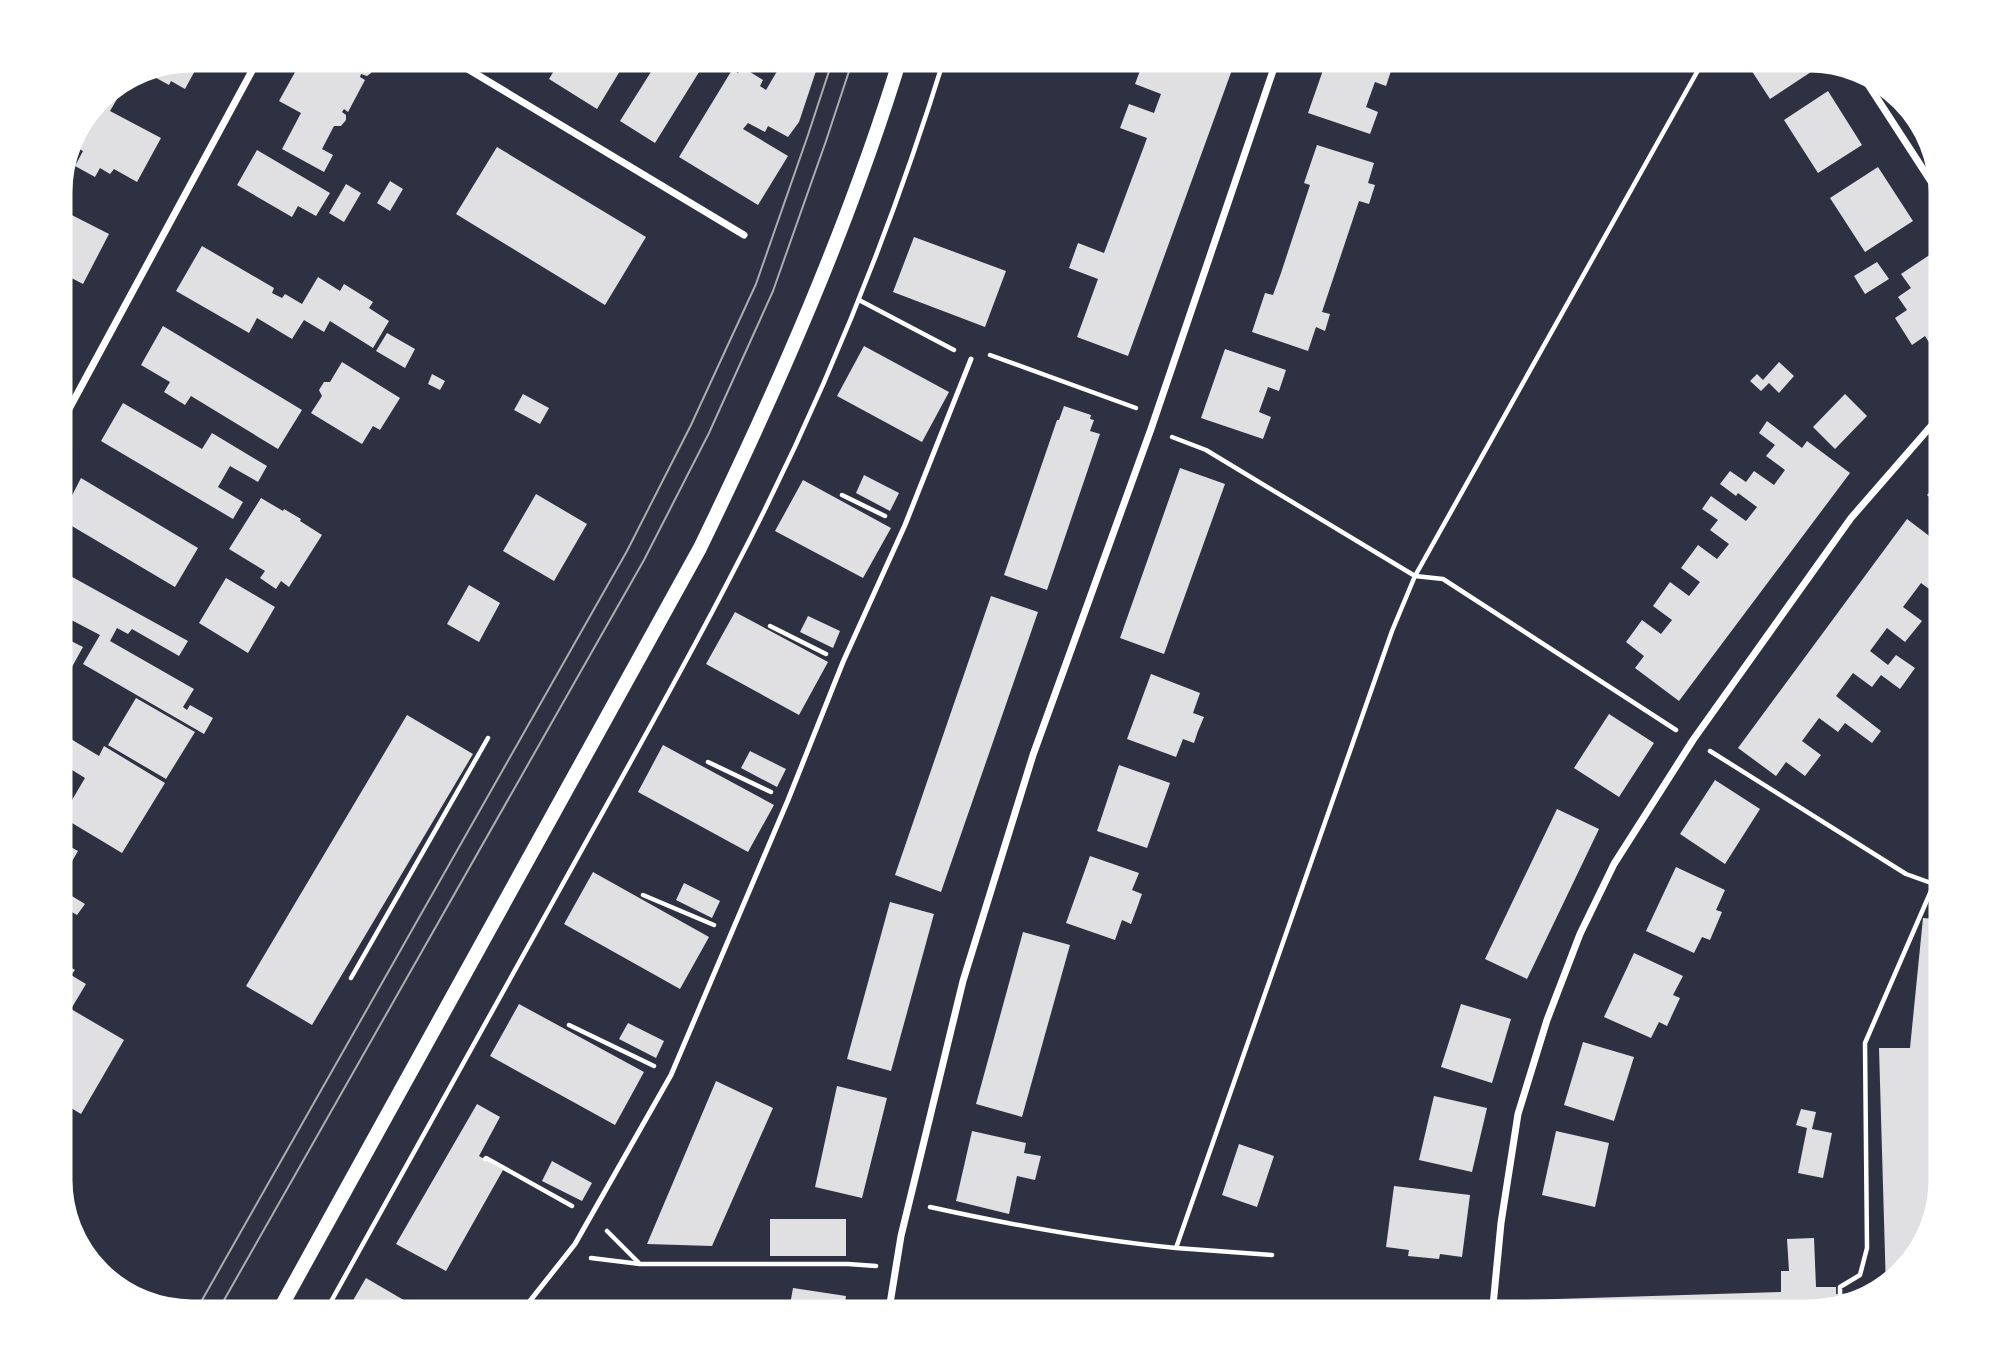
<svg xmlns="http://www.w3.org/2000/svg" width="2001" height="1372" viewBox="0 0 2001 1372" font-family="Literata,serif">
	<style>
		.building { fill: #e0e0e3 }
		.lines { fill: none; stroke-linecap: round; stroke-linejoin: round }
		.path { stroke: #fff; stroke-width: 4.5 }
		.service { stroke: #fff; stroke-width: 5 }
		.minor { stroke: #fff; stroke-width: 7 }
		.secondary { stroke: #fff; stroke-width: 14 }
		.tram { stroke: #abadb3; stroke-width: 2 }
		.rim { fill: none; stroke: #fff; stroke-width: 9 }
	</style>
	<rect width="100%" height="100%" fill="#2d3142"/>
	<path class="building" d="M 192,56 L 203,56 L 185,89 L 171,81 L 169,85 L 149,74 L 151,69 L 144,65 Z
		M 304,56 L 372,56 L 369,61 L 373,69 L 371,73 L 367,76 L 361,74 L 360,77 L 365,80 L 348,112 L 344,109 L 342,112 L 346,115 L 346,120 L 341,126 L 334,126 L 322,149 L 333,155 L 324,172 L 282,149 L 301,113 L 279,101 Z
		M 563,56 L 629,56 L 597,109 L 549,79 Z
		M 661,56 L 709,56 L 655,143 L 620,121 Z
		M 786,56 L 821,56 L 799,122 L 788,137 L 768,126 L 765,132 L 748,123 L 743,129 L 788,156 L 758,205 L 679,157 L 732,70 L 738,73 L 742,67 L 763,80 L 760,86 L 766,90 Z
		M 1174,56 L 1237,56 L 1128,356 L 1077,337 L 1098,279 L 1069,268 L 1078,243 L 1104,253 L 1143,149 L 1147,138 L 1120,128 L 1129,104 L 1154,113 L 1158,102 L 1161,94 L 1135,84 L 1144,60 L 1170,70 Z
		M 1328,56 L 1367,56 L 1393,65 L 1386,86 L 1375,82 L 1366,107 L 1378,112 L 1370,134 L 1308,113 Z
		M 1742,56 L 1805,56 L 1814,70 L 1770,99 Z
		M 115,83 L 124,87 L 110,111 L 161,138 L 137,182 L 114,169 L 110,174 L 100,168 L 95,177 L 75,166 L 83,151 L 66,142 L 96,95 Z
		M 1828,91 L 1862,145 L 1818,173 L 1784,120 Z
		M 1317,145 L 1374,163 L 1368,183 L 1375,185 L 1369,204 L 1359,201 L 1322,312 L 1330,314 L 1325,331 L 1316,327 L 1308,351 L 1252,332 L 1265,293 L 1273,295 L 1281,273 L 1310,185 L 1304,183 Z
		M 497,147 L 646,237 L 605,305 L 456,214 Z
		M 257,150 L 330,193 L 316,216 L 298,206 L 292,217 L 237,185 Z
		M 1878,167 L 1913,221 L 1865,252 L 1830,198 Z
		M 390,181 L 403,189 L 390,211 L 377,203 Z
		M 346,184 L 361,193 L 344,222 L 329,213 Z
		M 56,207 L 109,234 L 83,284 L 56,270 Z
		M 914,237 L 1006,271 L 985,327 L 893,292 Z
		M 202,246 L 274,288 L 272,293 L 282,298 L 285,294 L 302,304 L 318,277 L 340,291 L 344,284 L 373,302 L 369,308 L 389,321 L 373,348 L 330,321 L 324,332 L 304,320 L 292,339 L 257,318 L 249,333 L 176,291 Z
		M 1934,252 L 1945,269 L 1945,343 L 1934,350 L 1925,336 L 1912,345 L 1895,318 L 1907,310 L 1898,297 L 1911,288 L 1901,274 Z
		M 1877,262 L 1889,279 L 1865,294 L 1854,276 Z
		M 163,326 L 302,410 L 278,449 L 191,396 L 185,405 L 164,392 L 170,382 L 141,365 Z
		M 387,333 L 415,349 L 405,368 L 376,351 Z
		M 864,346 L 949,392 L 922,442 L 837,396 Z
		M 1225,349 L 1286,370 L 1279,391 L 1268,387 L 1259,412 L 1271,417 L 1263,439 L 1201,418 Z
		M 342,362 L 400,398 L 380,430 L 373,426 L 362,444 L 311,413 L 322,396 L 319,390 L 324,382 L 330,382 Z
		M 1779,362 L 1794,376 L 1779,393 L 1769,383 L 1761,391 L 1750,381 L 1757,374 L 1763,380 Z
		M 432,374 L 445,381 L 440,390 L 428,384 Z
		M 523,394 L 549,408 L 540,424 L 514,410 Z
		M 1845,394 L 1867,416 L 1835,449 L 1813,427 Z
		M 123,403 L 202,449 L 212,433 L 267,466 L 258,482 L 230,466 L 218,487 L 243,502 L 233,519 L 101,441 Z
		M 1064,406 L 1091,415 L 1090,419 L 1094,420 L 1090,431 L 1100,434 L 1047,590 L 1004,575 L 1057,420 L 1059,420 Z
		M 1767,421 L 1802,448 L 1807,441 L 1850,473 L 1679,701 L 1635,668 L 1644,656 L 1626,642 L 1642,620 L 1661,634 L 1672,620 L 1653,606 L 1670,582 L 1689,596 L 1700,582 L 1681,568 L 1698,545 L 1717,559 L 1729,544 L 1710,530 L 1718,520 L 1702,509 L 1711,496 L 1746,521 L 1757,507 L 1738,493 L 1736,496 L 1720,484 L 1730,471 L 1746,482 L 1754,471 L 1774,485 L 1785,470 L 1766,456 L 1775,445 L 1759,433 Z
		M 1180,468 L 1225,484 L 1164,654 L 1120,638 Z
		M 864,475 L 899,493 L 890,511 L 856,493 Z
		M 1945,476 L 1945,511 L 1927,495 Z
		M 81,478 L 198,548 L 175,587 L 60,519 Z
		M 803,480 L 891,528 L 863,578 L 775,531 Z
		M 536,494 L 587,524 L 554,581 L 503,551 Z
		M 261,498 L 283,511 L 284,509 L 301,519 L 300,521 L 322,535 L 289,587 L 281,581 L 276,589 L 260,578 L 265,571 L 229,549 Z
		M 1907,519 L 1945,548 L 1945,551 L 1937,562 L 1945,568 L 1945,590 L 1940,597 L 1921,583 L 1903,607 L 1922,621 L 1905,642 L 1887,628 L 1870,651 L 1888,665 L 1896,655 L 1915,668 L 1900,689 L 1881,675 L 1872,687 L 1853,673 L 1836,696 L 1881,731 L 1872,743 L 1845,723 L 1838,732 L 1819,718 L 1802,741 L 1821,755 L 1805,776 L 1786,762 L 1776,776 L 1738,748 Z
		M 56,568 L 188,641 L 179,656 L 132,629 L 128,634 L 117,628 L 110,641 L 194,689 L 183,707 L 187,710 L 190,705 L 213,718 L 204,734 L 83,664 L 100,635 L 56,612 Z
		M 226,578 L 275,607 L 248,653 L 199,623 Z
		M 469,585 L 500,603 L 479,642 L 447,624 Z
		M 991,596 L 1038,612 L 941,892 L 895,875 Z
		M 735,612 L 828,662 L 799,715 L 706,664 Z
		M 808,616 L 840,631 L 833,648 L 800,632 Z
		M 59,635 L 83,647 L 56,696 L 56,640 Z
		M 1151,674 L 1200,693 L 1193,713 L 1204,717 L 1198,731 L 1194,743 L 1183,739 L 1176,757 L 1127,739 Z
		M 136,698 L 195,732 L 166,779 L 108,745 Z
		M 1609,714 L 1654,743 L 1619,797 L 1574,768 Z
		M 407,715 L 473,754 L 312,1025 L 246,986 Z
		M 56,730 L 99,756 L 104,746 L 165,783 L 122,853 L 62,817 L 85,778 L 56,760 Z
		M 663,745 L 774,805 L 748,852 L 638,792 Z
		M 750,751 L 786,769 L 777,787 L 741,768 Z
		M 1119,765 L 1170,783 L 1147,848 L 1097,831 Z
		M 1715,780 L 1760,809 L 1725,864 L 1680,834 Z
		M 1557,809 L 1599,829 L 1527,979 L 1485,959 Z
		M 56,839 L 78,851 L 57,887 L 85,904 L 77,915 L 56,903 Z
		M 1090,856 L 1139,873 L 1132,890 L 1142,894 L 1137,908 L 1131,924 L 1122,920 L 1115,940 L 1066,923 Z
		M 1676,867 L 1725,890 L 1716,910 L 1722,912 L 1710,940 L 1702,937 L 1694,953 L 1646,931 Z
		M 593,872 L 709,937 L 680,989 L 564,924 Z
		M 684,883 L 720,901 L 712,918 L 676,900 Z
		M 890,902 L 934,914 L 891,1071 L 847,1059 Z
		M 1923,918 L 1945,920 L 1945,1066 L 1941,1065 L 1944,1183 L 1922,1256 L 1886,1289 L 1879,1048 L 1910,1048 Z
		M 1023,932 L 1070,945 L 1022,1117 L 976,1104 Z
		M 1634,953 L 1683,976 L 1673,995 L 1680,998 L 1667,1026 L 1659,1022 L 1651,1038 L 1604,1017 Z
		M 56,959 L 75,970 L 71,975 L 86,984 L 71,1009 L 124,1040 L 81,1114 L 56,1099 Z
		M 519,1004 L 644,1072 L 615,1125 L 490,1056 Z
		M 1461,1004 L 1511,1019 L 1492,1083 L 1441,1067 Z
		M 628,1023 L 664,1041 L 656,1058 L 619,1039 Z
		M 1583,1042 L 1634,1057 L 1614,1121 L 1564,1105 Z
		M 716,1081 L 773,1108 L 712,1246 L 647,1244 Z
		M 837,1086 L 887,1098 L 862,1198 L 815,1187 Z
		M 1434,1096 L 1487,1108 L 1472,1172 L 1419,1160 Z
		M 477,1104 L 500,1117 L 479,1156 L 503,1170 L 446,1271 L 396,1244 Z
		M 1801,1109 L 1816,1112 L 1812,1129 L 1832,1133 L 1823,1178 L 1798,1173 L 1807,1128 L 1796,1125 Z
		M 972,1131 L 1026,1143 L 1024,1153 L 1041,1156 L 1035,1180 L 1017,1176 L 1009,1214 L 956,1201 Z
		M 1556,1131 L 1609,1143 L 1595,1207 L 1542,1195 Z
		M 1239,1144 L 1274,1156 L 1257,1207 L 1222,1195 Z
		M 552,1161 L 592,1183 L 582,1201 L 542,1181 Z
		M 1394,1186 L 1470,1195 L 1462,1257 L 1440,1254 L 1439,1259 L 1408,1256 L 1409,1250 L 1386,1247 Z
		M 770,1219 L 846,1219 L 846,1256 L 770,1256 Z
		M 1814,1238 L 1816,1287 L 1836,1287 L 1836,1294 L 1883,1292 L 1877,1298 L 1810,1316 L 1525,1316 L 1525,1300 L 1781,1292 L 1781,1271 L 1789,1271 L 1787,1239 Z
		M 366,1278 L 431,1316 L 344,1316 Z
		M 793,1288 L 846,1296 L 843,1316 L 788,1316 Z
		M 733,1312 L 753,1312 L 753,1316 L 733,1316 Z"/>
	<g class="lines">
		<path class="path" d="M 859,300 L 954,350
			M 990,355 L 1136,408
			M 1172,437 L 1206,450 L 1415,576 L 1443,579 L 1676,730
			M 842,495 L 885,516
			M 770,626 L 826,654
			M 1710,751 L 1906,874 L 1934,884 L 1945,886
			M 708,762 L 771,792
			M 643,895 L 714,925
			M 351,978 L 488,738
			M 569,1025 L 654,1066
			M 485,1159 L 486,1158 L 572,1206
			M 930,1207 C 1012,1225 1093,1240 1176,1248 L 1392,631 L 1415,576 L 1706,56
			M 607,1231 L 640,1264
			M 1176,1248 L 1272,1255
			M 591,1258 L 640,1264 L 848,1264 L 876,1266
			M 1840,1294 L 1840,1287 L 1860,1275 L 1867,1248 L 1865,1043 L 1934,884 L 1945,870
			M 323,1316 C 403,1174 481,1031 560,889 C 618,784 678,679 733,572 C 819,408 890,234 945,56"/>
		<path class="service" d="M 518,1316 L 575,1244 L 671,1075 L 788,800 L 843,662 L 905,525 L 971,359"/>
		<path class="minor" d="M 446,56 L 744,235
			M 1860,72 L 1945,203
			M 56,433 L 260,56
			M 888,1316 L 901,1236 L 963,981 L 1033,755 L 1151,429 L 1278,56
			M 1492,1316 L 1501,1223 L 1518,1114 L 1547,1020 L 1580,934 L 1614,864 L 1693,740 L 1851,518 L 1945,410"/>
		<path class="secondary" d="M 276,1316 L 700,548 C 777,389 849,226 901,56"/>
		<path class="tram" d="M 193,1316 L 627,551 L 691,425 L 756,284 L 808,135 L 834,56
			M 215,1316 L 644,560 L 709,433 L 773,291 L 826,141 L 854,56"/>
	</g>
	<path d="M0 0H2001V1372H0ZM192 68H1809A124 124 0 0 1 1933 192V1180A124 124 0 0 1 1809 1304H192A124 124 0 0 1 68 1180V192A124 124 0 0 1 192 68Z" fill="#fff" fill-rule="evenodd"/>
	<path class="rim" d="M192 68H1809A124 124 0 0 1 1933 192V1180A124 124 0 0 1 1809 1304H192A124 124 0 0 1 68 1180V192A124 124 0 0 1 192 68Z"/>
</svg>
